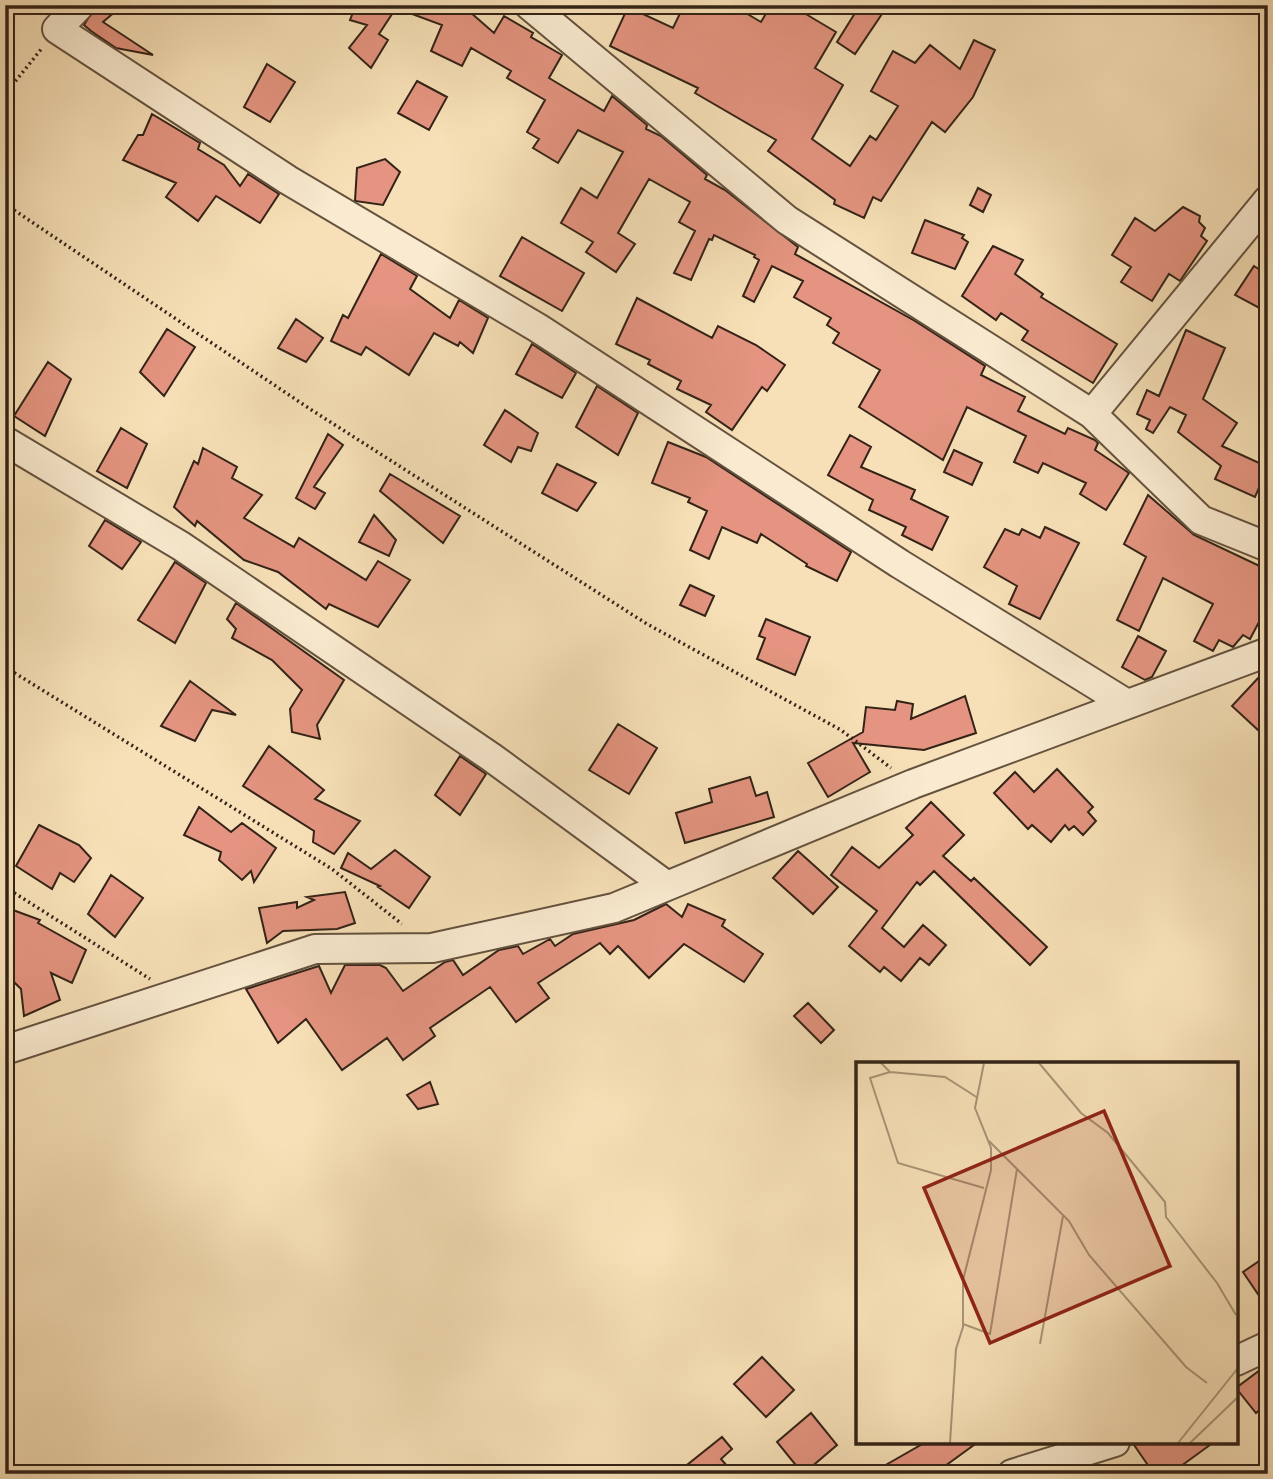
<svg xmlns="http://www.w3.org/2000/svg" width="1273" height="1479" viewBox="0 0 1273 1479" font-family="'IM FELL English',serif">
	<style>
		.building { fill: #e49480; stroke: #332317; stroke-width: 2 }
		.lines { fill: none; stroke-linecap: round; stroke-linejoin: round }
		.minor-casing { stroke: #64523f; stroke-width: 32 }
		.path { stroke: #332317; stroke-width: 3.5; stroke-dasharray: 2 3.5; stroke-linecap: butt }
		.minor { stroke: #faebd0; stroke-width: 28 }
		.inset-road { fill: none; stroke: #a99477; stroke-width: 2 }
		.view { fill: #8f2418; fill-opacity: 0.15; stroke: #8f2418; stroke-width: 3.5 }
		.inset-edge { fill: none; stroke: #332317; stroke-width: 3.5 }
	</style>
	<rect width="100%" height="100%" fill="#f7e0b7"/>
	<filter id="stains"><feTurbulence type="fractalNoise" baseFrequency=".00286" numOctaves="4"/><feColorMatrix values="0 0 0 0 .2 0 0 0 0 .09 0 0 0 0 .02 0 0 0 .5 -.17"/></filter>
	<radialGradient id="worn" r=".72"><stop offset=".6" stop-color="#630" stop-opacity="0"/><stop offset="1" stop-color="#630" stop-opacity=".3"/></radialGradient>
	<path class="building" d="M 96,5 L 123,5 L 103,22 L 153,55 L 116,48 L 91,31 L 84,25 Z
		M 356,5 L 462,5 L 494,33 L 504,16 L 533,33 L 531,37 L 562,55 L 549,78 L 604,111 L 612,96 L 647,125 L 646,129 L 661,136 L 707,175 L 705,179 L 725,190 L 798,247 L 795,254 L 915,321 L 985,366 L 981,375 L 1025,397 L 1018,411 L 1065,434 L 1068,428 L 1095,440 L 1098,443 L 1095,450 L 1129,473 L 1106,510 L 1080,494 L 1086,483 L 1043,463 L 1038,473 L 1014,462 L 1026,436 L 967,407 L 943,460 L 859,407 L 880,370 L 833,343 L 839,333 L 827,325 L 831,318 L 794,297 L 803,281 L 772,266 L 754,302 L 743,296 L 759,260 L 754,257 L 755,255 L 714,235 L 712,240 L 709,239 L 691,280 L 674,273 L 695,231 L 679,222 L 690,202 L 649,179 L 618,233 L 635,244 L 616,272 L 586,252 L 593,242 L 561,223 L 581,188 L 597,198 L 623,152 L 578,130 L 558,163 L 533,148 L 539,139 L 527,132 L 545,100 L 507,78 L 511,71 L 471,48 L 462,66 L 431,51 L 442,25 L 396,8 L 379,34 L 388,40 L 371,68 L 349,48 L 367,25 L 350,20 Z
		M 684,5 L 732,5 L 761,22 L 771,5 L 802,5 L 799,10 L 836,32 L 815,68 L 843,85 L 812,139 L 850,166 L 870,136 L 876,140 L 898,106 L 871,91 L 893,51 L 915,63 L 930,45 L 960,69 L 974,40 L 995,50 L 973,97 L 945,132 L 932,122 L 881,201 L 873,197 L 864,218 L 834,204 L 835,200 L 768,151 L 776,140 L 695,93 L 698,88 L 610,46 L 628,7 L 673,28 Z
		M 860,5 L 888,5 L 855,54 L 837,42 Z
		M 267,64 L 295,82 L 270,122 L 244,107 Z
		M 417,81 L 447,97 L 429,130 L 398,113 Z
		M 152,114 L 200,143 L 198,149 L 224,165 L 240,186 L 248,174 L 279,194 L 260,223 L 216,196 L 198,221 L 166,197 L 176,183 L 123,160 L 138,135 L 143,135 Z
		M 385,159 L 400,172 L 383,205 L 355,201 L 357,168 Z
		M 978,188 L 991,195 L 983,212 L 970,205 Z
		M 1183,207 L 1200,216 L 1199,222 L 1205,228 L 1201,236 L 1207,241 L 1180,281 L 1169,274 L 1152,301 L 1121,282 L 1131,267 L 1112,255 L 1135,218 L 1155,231 Z
		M 925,220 L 964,235 L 962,238 L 968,242 L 955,269 L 912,253 Z
		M 522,237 L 584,273 L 562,311 L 500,276 Z
		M 993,246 L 1023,260 L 1015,274 L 1043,294 L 1041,297 L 1117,344 L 1093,383 L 1022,340 L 1028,331 L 1001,313 L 996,320 L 962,296 Z
		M 381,254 L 417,276 L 410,289 L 450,318 L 459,300 L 488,318 L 473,353 L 460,342 L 458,346 L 434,333 L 409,375 L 366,347 L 361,355 L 331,341 L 343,315 L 348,318 Z
		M 1254,266 L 1268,275 L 1268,302 L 1263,310 L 1235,295 Z
		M 637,298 L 712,338 L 718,326 L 756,345 L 785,365 L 767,391 L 762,387 L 732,430 L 706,412 L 711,405 L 677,389 L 681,381 L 648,364 L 650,360 L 616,344 Z
		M 296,319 L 323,338 L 306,362 L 278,348 Z
		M 167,329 L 195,347 L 164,396 L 140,372 Z
		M 1186,330 L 1225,348 L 1203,399 L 1237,423 L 1222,446 L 1268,467 L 1255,497 L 1215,479 L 1221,466 L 1178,432 L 1186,415 L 1170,407 L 1153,433 L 1146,429 L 1150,420 L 1137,414 L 1147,390 L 1159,396 Z
		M 532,344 L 576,373 L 562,398 L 516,374 Z
		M 48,362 L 71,379 L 45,436 L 14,416 Z
		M 597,386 L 638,413 L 618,455 L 576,427 Z
		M 505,410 L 538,433 L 531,451 L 518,447 L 511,462 L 484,445 Z
		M 121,428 L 147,444 L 127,488 L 97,471 Z
		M 328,434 L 343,445 L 314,487 L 325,493 L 315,509 L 296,498 Z
		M 850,435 L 871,447 L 861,467 L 915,490 L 911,499 L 948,517 L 932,550 L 902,535 L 906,527 L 869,510 L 873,500 L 828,475 Z
		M 668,442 L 706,457 L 851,552 L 837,581 L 806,566 L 807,564 L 761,534 L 757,543 L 722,527 L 709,559 L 690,550 L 707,511 L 688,502 L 690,498 L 652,483 Z
		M 203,448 L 237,467 L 232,478 L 262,495 L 244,518 L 294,547 L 299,538 L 366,580 L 378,561 L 410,580 L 378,627 L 329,604 L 326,609 L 278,572 L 244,560 L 197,521 L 195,526 L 174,507 L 194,461 L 198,464 Z
		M 954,450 L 982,463 L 972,485 L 944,472 Z
		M 557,464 L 596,483 L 577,511 L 542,493 Z
		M 390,474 L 460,516 L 443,543 L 380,491 Z
		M 1148,495 L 1194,535 L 1268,570 L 1268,605 L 1250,639 L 1243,635 L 1233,647 L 1219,640 L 1213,651 L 1194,641 L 1213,604 L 1163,578 L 1139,631 L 1117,620 L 1146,557 L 1124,544 Z
		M 374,515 L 396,540 L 389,556 L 359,542 Z
		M 105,520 L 141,542 L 122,569 L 89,546 Z
		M 1045,527 L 1079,543 L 1040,619 L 1009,604 L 1017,586 L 984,567 L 1005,529 L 1019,535 L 1022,529 L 1040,538 Z
		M 175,562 L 206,583 L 175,643 L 138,620 Z
		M 690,585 L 714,596 L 705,616 L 680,605 Z
		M 236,603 L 344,680 L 317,725 L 320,739 L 292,732 L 290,709 L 302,690 L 272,660 L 232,638 L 236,629 L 227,619 Z
		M 766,619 L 810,637 L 795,675 L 757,659 L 765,638 L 759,636 Z
		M 1138,636 L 1166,651 L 1152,677 L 1145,680 L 1122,667 Z
		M 1260,676 L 1268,684 L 1268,720 L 1258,730 L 1232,706 Z
		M 190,681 L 236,715 L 212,710 L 195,741 L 161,726 Z
		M 965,696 L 976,733 L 924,750 L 853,743 L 870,772 L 828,797 L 808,763 L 863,732 L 866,707 L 895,710 L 897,701 L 913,704 L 911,719 Z
		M 618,724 L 657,748 L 629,794 L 589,770 Z
		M 269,746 L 324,790 L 315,799 L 360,821 L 334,854 L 313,842 L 314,831 L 243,786 Z
		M 460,756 L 486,774 L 460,815 L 435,795 Z
		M 1057,769 L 1093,807 L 1088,812 L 1096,821 L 1083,835 L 1074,826 L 1069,830 L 1065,825 L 1051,842 L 1032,825 L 1028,829 L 994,793 L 1015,772 L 1034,792 Z
		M 750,777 L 756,796 L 767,792 L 774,817 L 685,843 L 676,813 L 712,802 L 709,789 Z
		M 931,802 L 964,835 L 943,856 L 971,881 L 974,878 L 1047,947 L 1030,965 L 934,871 L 920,885 L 917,882 L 882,928 L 904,947 L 923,925 L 946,945 L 929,965 L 920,958 L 901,981 L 884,967 L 880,972 L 849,946 L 877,911 L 831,875 L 852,847 L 879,868 L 913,835 L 906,828 Z
		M 199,807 L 231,832 L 242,823 L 276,848 L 254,882 L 251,871 L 242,880 L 219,860 L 221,852 L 184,835 Z
		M 39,825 L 79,845 L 91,858 L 74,882 L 60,873 L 52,889 L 16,866 Z
		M 395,850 L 430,877 L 409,908 L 378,887 L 380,886 L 341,868 L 348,853 L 371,869 Z
		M 798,851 L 838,887 L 813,914 L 773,878 Z
		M 111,875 L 143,898 L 115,937 L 88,914 Z
		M 345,892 L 355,923 L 337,929 L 283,931 L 267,943 L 259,908 L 297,902 L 297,908 L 314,900 L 307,897 Z
		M 666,904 L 682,917 L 688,904 L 725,920 L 722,926 L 763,954 L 744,982 L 684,944 L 649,978 L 618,946 L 610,954 L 600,943 L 538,983 L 549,998 L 516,1022 L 490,987 L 430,1028 L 435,1036 L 403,1060 L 387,1038 L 342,1070 L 306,1019 L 278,1043 L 246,989 L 319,966 L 331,993 L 345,965 L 380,965 L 386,968 L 403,991 L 445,962 L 453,960 L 463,975 L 499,950 L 518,946 L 523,954 L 550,939 L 555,946 L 573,934 L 634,920 Z
		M 13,910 L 40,920 L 38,923 L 86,950 L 72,983 L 51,973 L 60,1000 L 24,1016 L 21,989 L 5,973 L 5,921 Z
		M 808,1003 L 834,1030 L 821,1043 L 794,1016 Z
		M 430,1082 L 438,1104 L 418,1109 L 407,1095 Z
		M 1268,1255 L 1268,1309 L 1243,1272 Z
		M 762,1357 L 794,1390 L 766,1417 L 734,1384 Z
		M 1268,1364 L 1268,1403 L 1256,1413 L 1236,1388 Z
		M 811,1413 L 837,1445 L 803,1474 L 777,1442 Z
		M 722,1437 L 732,1449 L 721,1459 L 734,1474 L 694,1474 L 687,1465 Z
		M 926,1442 L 978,1442 L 934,1474 L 870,1474 Z
		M 1132,1442 L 1214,1442 L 1170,1474 L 1154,1474 Z"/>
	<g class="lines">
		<defs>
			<path id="minor" d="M 80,5 L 57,29 L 288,180 L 538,328 L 900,564 L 1127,704
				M 529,5 L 787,220 L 1092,414 L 1201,520 L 1268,547
				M 1092,414 L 1268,200
				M 5,441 L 181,546 L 491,757 L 667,886
				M 5,1050 L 315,949 L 432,948 L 614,908 L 913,784 L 1268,652
				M 1236,1361 L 1268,1346
				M 1012,1474 L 1115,1442"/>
		</defs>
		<use href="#minor" class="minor-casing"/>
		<path class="path" d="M 5,94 L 43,47
			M 5,204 L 310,409 L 647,624 L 841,730 L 891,768
			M 5,667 L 332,869 L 402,924
			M 5,887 L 150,979"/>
		<use href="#minor" class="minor"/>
	</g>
	<g transform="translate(856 1062)">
		<rect width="382" height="382" fill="#f7e0b7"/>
		<path class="inset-road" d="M 25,1 L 34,10 L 14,16 L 42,101 L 128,126M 183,1 L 225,51 L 252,71 L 309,140 L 310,155 L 361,221 L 380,253M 34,10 L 89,15 L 122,36M 133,79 L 213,159 L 233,193 L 330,305 L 351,321M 107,262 L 134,272 L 161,107M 184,282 L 207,154M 94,381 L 100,287 L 107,265 L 107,218 L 135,108 L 135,86 L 119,46 L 128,1M 322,381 L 382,306M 334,381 L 382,335"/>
		<path class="view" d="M 248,49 L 314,204 L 134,281 L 68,126 Z"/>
		<rect width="382" height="382" class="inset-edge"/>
	</g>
	<rect width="1273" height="1479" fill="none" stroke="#f7e0b7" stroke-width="28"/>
	<rect x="7" y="7" width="1259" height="1465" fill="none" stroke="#332317" stroke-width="3.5"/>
	<rect x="14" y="14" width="1245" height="1451" fill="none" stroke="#332317" stroke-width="2"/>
	<rect width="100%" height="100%" filter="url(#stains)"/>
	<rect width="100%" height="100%" fill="url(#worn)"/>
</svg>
